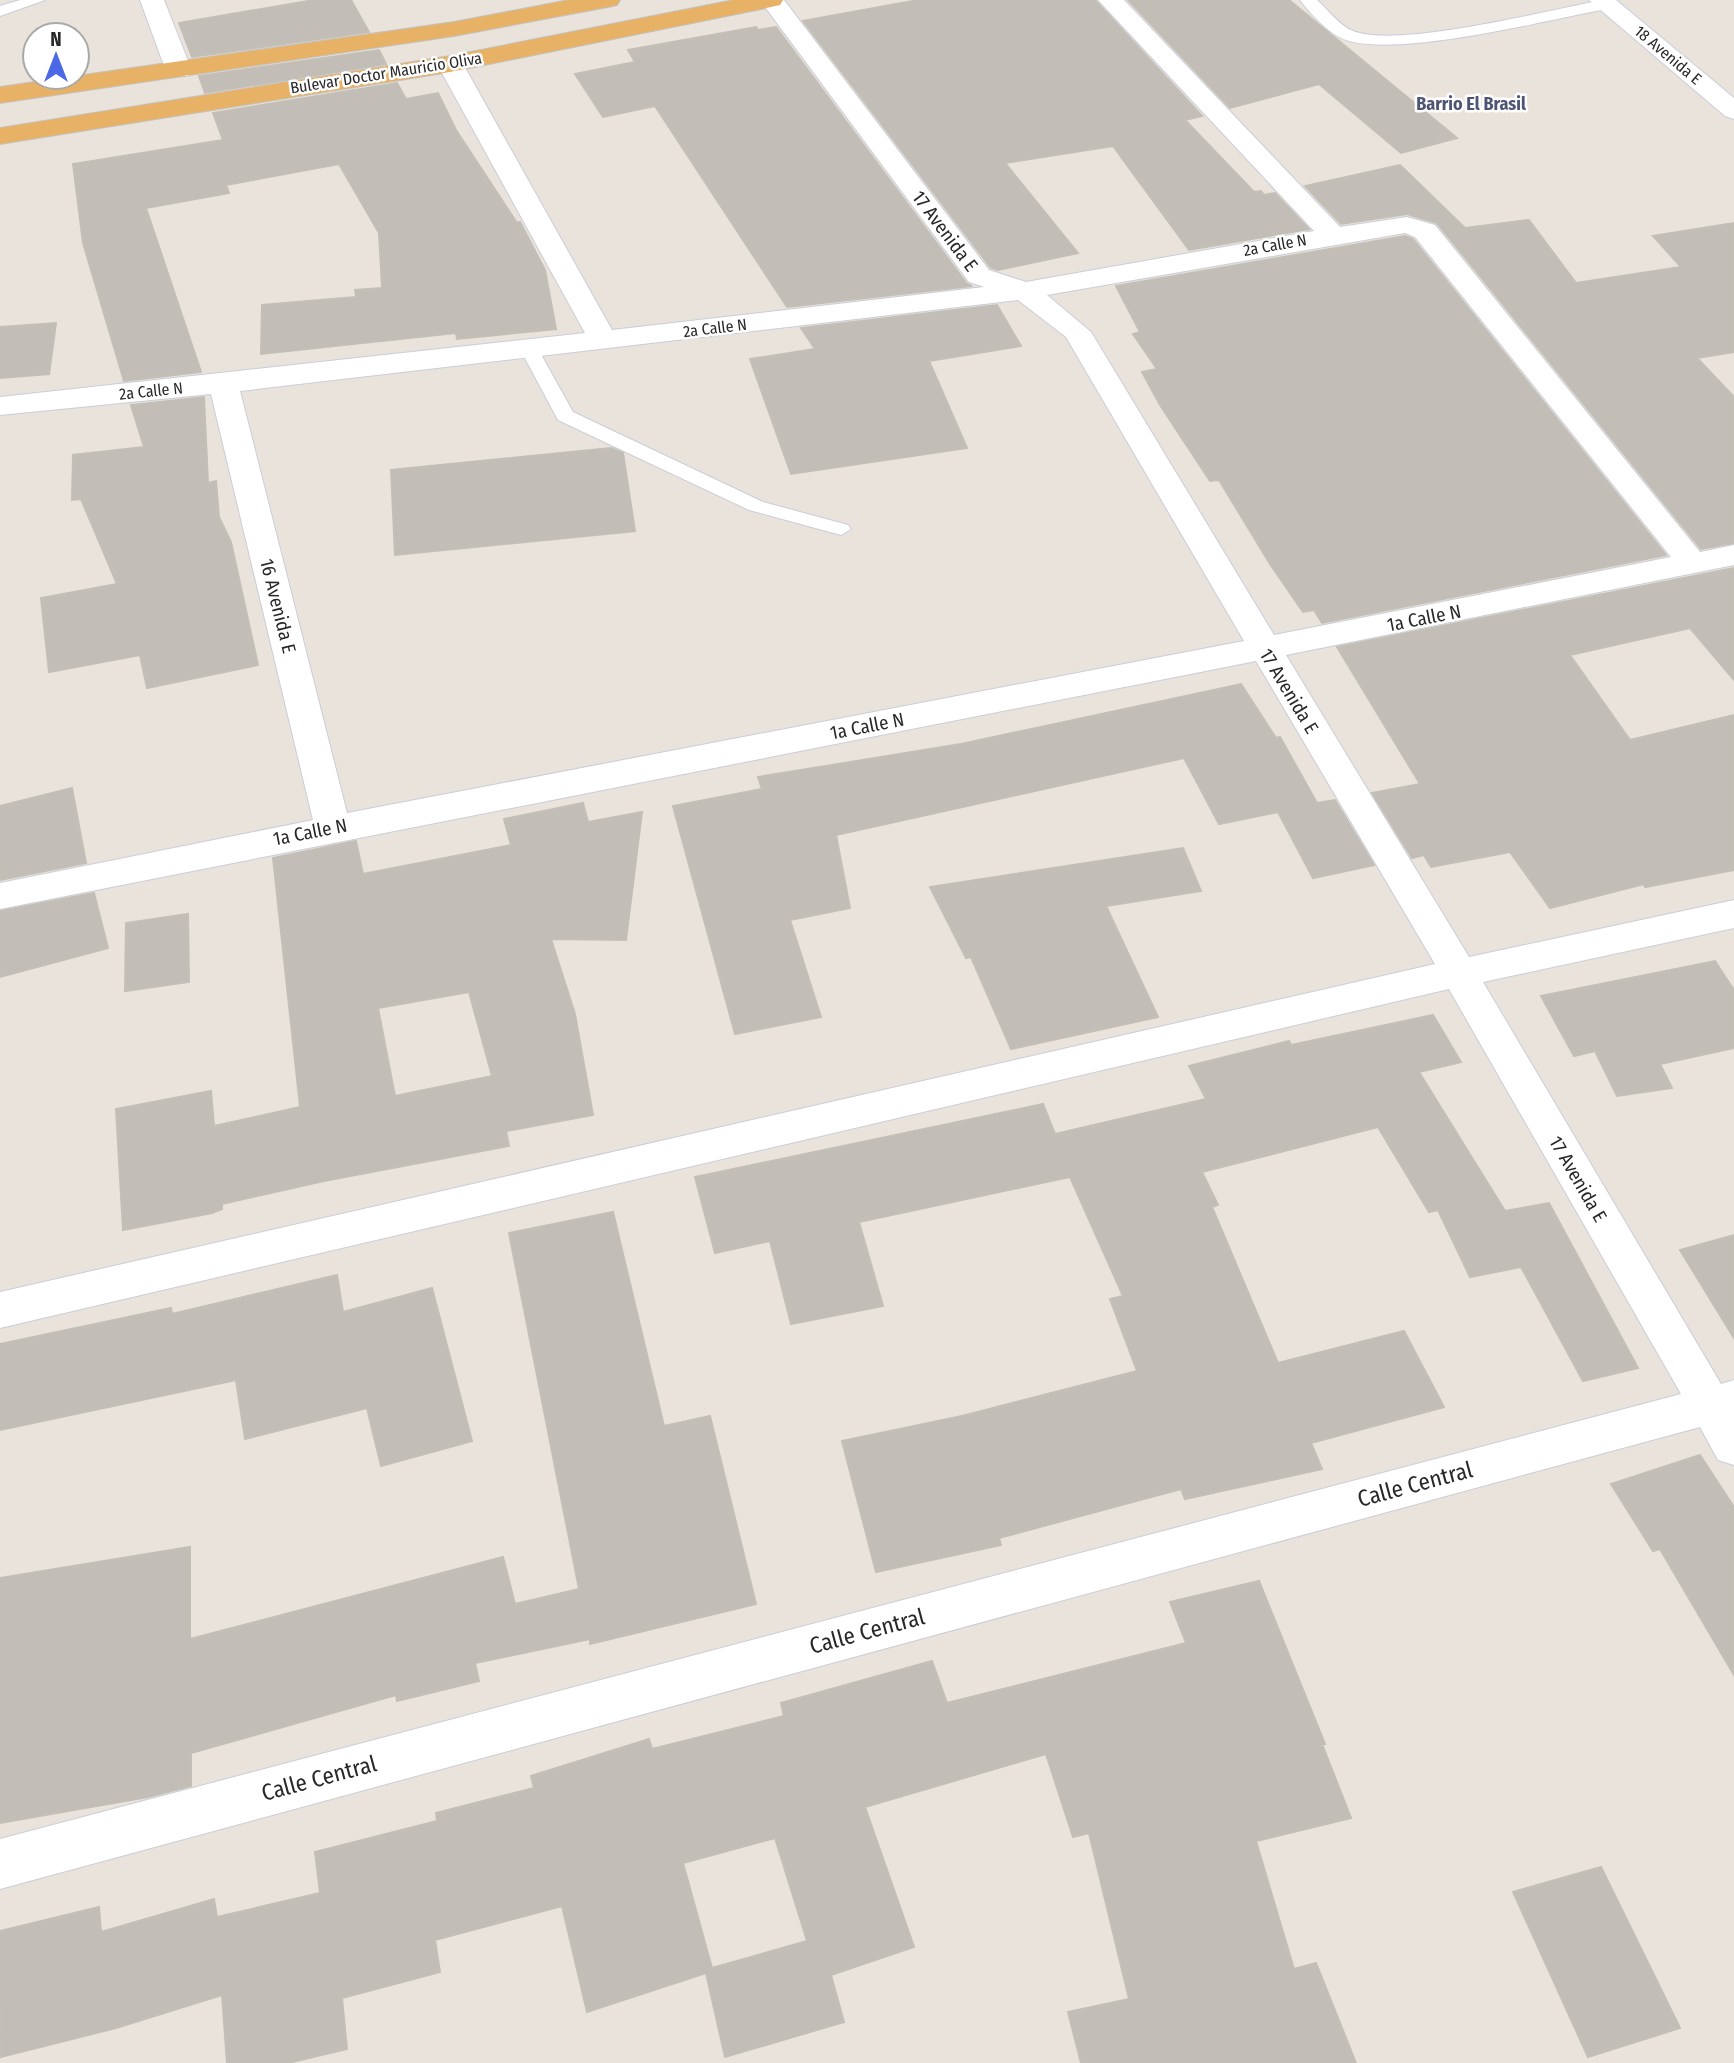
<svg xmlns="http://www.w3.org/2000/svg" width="1734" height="2063" viewBox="0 0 1734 2063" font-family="'Fira Sans Condensed',sans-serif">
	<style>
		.building { fill: #c2bdb7; stroke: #c4bfb6; stroke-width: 2; fill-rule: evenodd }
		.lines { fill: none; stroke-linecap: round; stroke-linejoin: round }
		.service-casing { stroke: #cacdd9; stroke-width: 2 }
		.minor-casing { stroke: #cacdd9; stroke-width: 2 }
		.trunk-casing { stroke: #c3c3c3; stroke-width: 2 }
		.service { fill: #fff; fill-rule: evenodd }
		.minor { fill: #fff; fill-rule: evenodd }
		.trunk { fill: #e8b266; fill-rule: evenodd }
		.labels { text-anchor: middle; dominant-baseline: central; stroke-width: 5; stroke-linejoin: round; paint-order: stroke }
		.far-street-label { font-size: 16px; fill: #282828; stroke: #fff }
		.far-neighbourhood-label { font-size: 18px; font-weight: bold; fill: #4e5574; stroke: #fff }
		.street-label { font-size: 19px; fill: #282828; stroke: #fff }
		.near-street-label { font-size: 23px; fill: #282828; stroke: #fff }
	</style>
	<rect width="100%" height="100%" fill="#e9e3dc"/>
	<path class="building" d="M 314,0 L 351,0 L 369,32 L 192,57 L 179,23 Z
		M 918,0 L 1095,0 L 1202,116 L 1185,120 L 1254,192 L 1261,191 L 1264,195 L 1275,193 L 1309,229 L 1189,250 L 1113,146 L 1005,163 L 1078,253 L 998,270 L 991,268 L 803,21 Z
		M 1128,0 L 1289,0 L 1457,138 L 1401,153 L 1319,84 L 1230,108 Z
		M 756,27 L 758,30 L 776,27 L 967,284 L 972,286 L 787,307 L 655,106 L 603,117 L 575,74 L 635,62 L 628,50 Z
		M 379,50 L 386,64 L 205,93 L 199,76 Z
		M 397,83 L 406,99 L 438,93 L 456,130 L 517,223 L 520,222 L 545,270 L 556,329 L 457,339 L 456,333 L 261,354 L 262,305 L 356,297 L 355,290 L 382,288 L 379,233 L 339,164 L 226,185 L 229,193 L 146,208 L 201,372 L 124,381 L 83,243 L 73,164 L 223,140 L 213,113 Z
		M 1400,165 L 1465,228 L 1529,220 L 1576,283 L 1681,267 L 1653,236 L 1734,223 L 1734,352 L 1697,358 L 1734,397 L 1734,543 L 1701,549 L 1437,223 L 1407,214 L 1341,224 L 1305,186 Z
		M 1405,236 L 1413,239 L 1666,555 L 1322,623 L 1314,610 L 1303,612 L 1270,564 L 1219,480 L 1210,481 L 1160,405 L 1142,372 L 1157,369 L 1133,334 L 1140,332 L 1116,286 Z
		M 997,305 L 1021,346 L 929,361 L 967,448 L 791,474 L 750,359 L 815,349 L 801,328 Z
		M 56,323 L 49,374 L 0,378 L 0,327 Z
		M 204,397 L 208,483 L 216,481 L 219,517 L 231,542 L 258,665 L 147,688 L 140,655 L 49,672 L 41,598 L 117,584 L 81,499 L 72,500 L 73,455 L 144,447 L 131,405 Z
		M 611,448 L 623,453 L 635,531 L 395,555 L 391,470 Z
		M 1734,568 L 1734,680 L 1690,628 L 1570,655 L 1630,740 L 1734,715 L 1734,870 L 1645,887 L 1644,884 L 1550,908 L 1510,852 L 1431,867 L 1424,855 L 1412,858 L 1372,793 L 1420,784 L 1337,647 Z
		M 1241,684 L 1276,738 L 1280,737 L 1317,803 L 1335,800 L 1374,865 L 1313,878 L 1278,812 L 1219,824 L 1184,758 L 836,835 L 850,908 L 790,920 L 821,1017 L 735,1034 L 673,806 L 762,789 L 758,777 L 961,744 Z
		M 72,788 L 86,863 L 0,880 L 0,806 Z
		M 583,803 L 588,822 L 642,812 L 626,940 L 551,939 L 575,1014 L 593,1115 L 506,1131 L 509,1146 L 324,1181 L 222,1204 L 222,1209 L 212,1213 L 123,1230 L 116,1109 L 211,1091 L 214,1126 L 300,1107 L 273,858 L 356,841 L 363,874 L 511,845 L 504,819 ZM 469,992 L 492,1076 L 395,1096 L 378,1008 Z
		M 1183,848 L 1201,891 L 1106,906 L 1158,1017 L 1011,1049 L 971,957 L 966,958 L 930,887 Z
		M 94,893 L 108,948 L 0,977 L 0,911 Z
		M 188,914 L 189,982 L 125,991 L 126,923 Z
		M 1715,961 L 1734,990 L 1734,1048 L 1660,1064 L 1672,1088 L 1617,1096 L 1595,1051 L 1574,1056 L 1541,996 Z
		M 1433,1015 L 1461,1062 L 1419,1072 L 1505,1211 L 1549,1203 L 1638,1368 L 1583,1381 L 1521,1267 L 1470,1277 L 1438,1210 L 1429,1212 L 1378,1127 L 1202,1172 L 1218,1205 L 1212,1207 L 1278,1363 L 1404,1331 L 1444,1407 L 1311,1443 L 1322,1469 L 1185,1499 L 1181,1489 L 999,1538 L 1001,1545 L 876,1572 L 842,1441 L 962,1416 L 1137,1371 L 1110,1299 L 1123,1296 L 1070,1177 L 859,1222 L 883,1306 L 791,1324 L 770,1241 L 715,1253 L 695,1177 L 1043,1104 L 1055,1134 L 1206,1099 L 1189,1066 L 1289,1041 L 1291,1045 Z
		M 613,1212 L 664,1426 L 710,1416 L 756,1604 L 590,1644 L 590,1639 L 475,1663 L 479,1681 L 397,1701 L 396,1695 L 191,1753 L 191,1786 L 148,1797 L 0,1823 L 0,1578 L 190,1547 L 190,1639 L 503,1557 L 515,1604 L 579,1589 L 509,1233 Z
		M 1734,1235 L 1734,1338 L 1680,1250 Z
		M 337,1275 L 343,1312 L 432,1288 L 472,1441 L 381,1466 L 367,1408 L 245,1439 L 236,1380 L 0,1430 L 0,1344 L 171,1308 L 172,1314 Z
		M 1700,1455 L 1734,1507 L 1734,1675 L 1660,1549 L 1653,1551 L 1611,1484 Z
		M 1259,1581 L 1325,1744 L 1322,1744 L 1351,1818 L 1256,1841 L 1294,1969 L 1316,1963 L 1356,2063 L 1081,2063 L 1068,2012 L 1129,1999 L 1089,1833 L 1073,1837 L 1046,1754 L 865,1807 L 914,1947 L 831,1975 L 844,2022 L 725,2057 L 706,1973 L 587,2012 L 562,1906 L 435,1940 L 440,1972 L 342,1998 L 347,2049 L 288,2063 L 227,2063 L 222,1995 L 116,2028 L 1,2057 L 0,1931 L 99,1907 L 101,1932 L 214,1899 L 217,1917 L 320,1893 L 315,1852 L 437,1821 L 436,1813 L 534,1788 L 531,1776 L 649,1739 L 652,1749 L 784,1716 L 781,1703 L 932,1661 L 947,1703 L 1186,1643 L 1170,1602 ZM 775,1838 L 807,1941 L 712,1968 L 683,1863 Z
		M 1601,1867 L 1680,2028 L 1588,2057 L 1513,1892 Z"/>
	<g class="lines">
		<defs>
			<path id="service" d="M 20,0 L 45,0 L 0,16 L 0,6 Z
				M 1300,0 L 1317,0 C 1328,10 1340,26 1353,31 C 1398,49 1549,10 1603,0 L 1614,4 L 1606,9 C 1551,19 1384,62 1339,37 C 1326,30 1309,12 1300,0 Z
				M 529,343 L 538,349 L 573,412 L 763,502 L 848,525 L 851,529 L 841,535 L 749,510 L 558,420 L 520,349 Z"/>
			<path id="minor" d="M 140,0 L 164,0 L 192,71 L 188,76 L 170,76 L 166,71 Z
				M 760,0 L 784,0 L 989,270 L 1026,282 L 1314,231 L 1098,0 L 1124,0 L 1340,227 L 1407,217 L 1435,225 L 1700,552 L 1734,545 L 1734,565 L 1286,655 L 1469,957 L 1734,900 L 1734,928 L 1483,982 L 1721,1384 L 1734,1380 L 1734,1465 L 1718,1460 L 1700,1427 L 0,1889 L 0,1839 L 1681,1394 L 1449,989 L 0,1328 L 0,1292 L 1435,964 L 1256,661 L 0,909 L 0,883 L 313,820 L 211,394 L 0,415 L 0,397 L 585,333 L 437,64 L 441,59 L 459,59 L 463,64 L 612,330 L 984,287 L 969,282 ZM 1405,233 L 1415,237 L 1671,557 L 1274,635 L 1091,332 L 1047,295 ZM 1018,300 L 1066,337 L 1244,641 L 347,813 L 240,391 Z
				M 1589,0 L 1616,0 L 1734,98 L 1734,119 L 1725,116 Z"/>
			<path id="trunk" d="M 569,0 L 620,0 L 617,5 L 608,7 L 454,36 L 0,103 L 0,87 L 454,22 Z
				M 734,0 L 783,0 L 780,5 L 771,7 L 450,72 L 0,144 L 0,128 L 450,56 Z"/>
		</defs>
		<use href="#service" class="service-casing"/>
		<use href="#minor" class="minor-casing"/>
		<use href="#trunk" class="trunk-casing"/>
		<use href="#service" class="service"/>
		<use href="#minor" class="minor"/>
		<use href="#trunk" class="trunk"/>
	</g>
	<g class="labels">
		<g class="far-street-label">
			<text transform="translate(1668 55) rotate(40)">18 Avenida E</text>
			<text transform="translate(386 73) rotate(-9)">Bulevar Doctor Mauricio Oliva</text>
			<text transform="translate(1275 245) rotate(-10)">2a Calle N</text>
			<text transform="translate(715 328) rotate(-7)">2a Calle N</text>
			<text transform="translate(151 391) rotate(-6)">2a Calle N</text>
		</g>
		<g class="far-neighbourhood-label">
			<text x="1471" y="104">Barrio El Brasil</text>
		</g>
		<g class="street-label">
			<text transform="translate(945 231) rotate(53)">17 Avenida E</text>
			<text transform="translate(278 606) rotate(76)">16 Avenida E</text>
			<text transform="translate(1424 618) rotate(-11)">1a Calle N</text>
			<text transform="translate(1289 691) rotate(59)">17 Avenida E</text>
			<text transform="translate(867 726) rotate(-11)">1a Calle N</text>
			<text transform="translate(310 832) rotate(-11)">1a Calle N</text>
			<text transform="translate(1578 1179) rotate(60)">17 Avenida E</text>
		</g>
		<g class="near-street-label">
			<text transform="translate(1415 1484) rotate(-15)">Calle Central</text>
			<text transform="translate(867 1631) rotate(-15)">Calle Central</text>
			<text transform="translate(319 1778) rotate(-15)">Calle Central</text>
		</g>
	</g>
	<g transform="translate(56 56)"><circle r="33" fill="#ffffff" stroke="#a9a9a9" stroke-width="2"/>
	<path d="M0-5L12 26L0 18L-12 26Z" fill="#4b68e7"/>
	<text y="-10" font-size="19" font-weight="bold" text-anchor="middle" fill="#282828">N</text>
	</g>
</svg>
